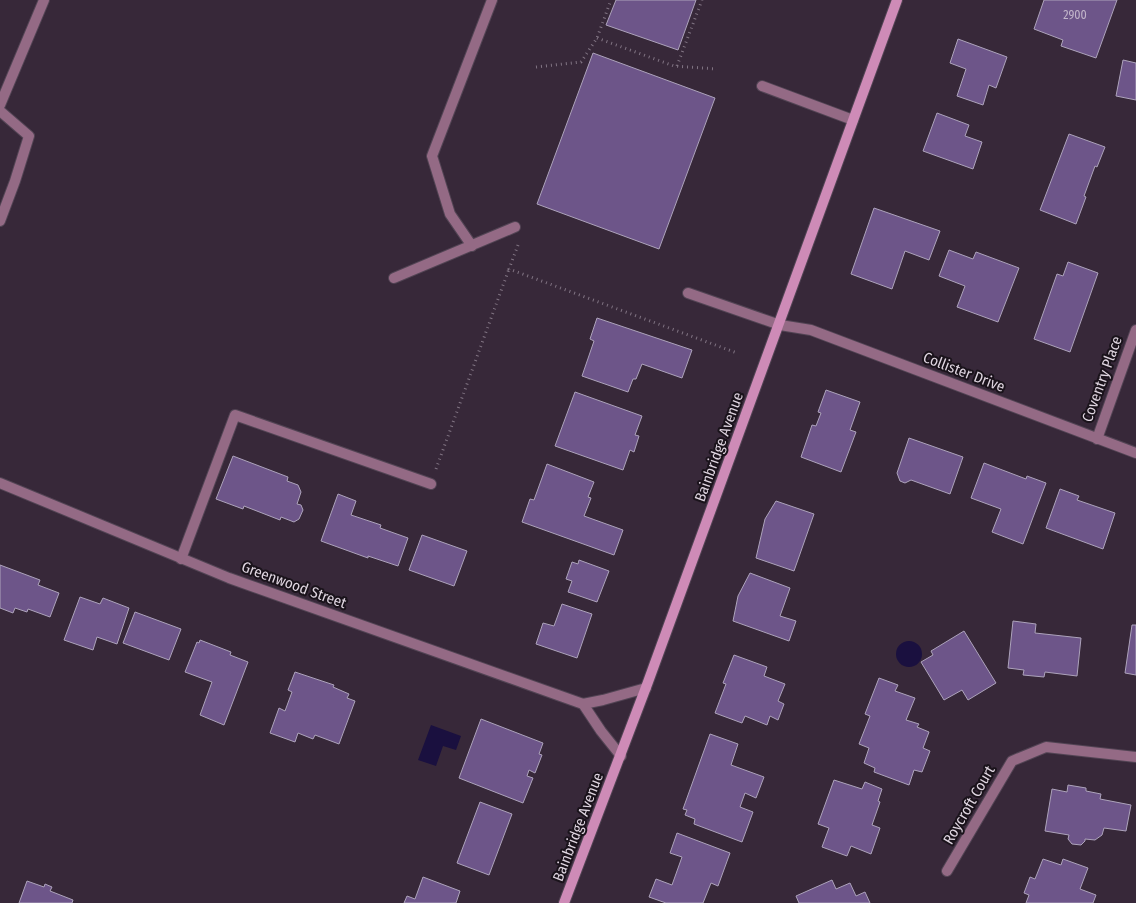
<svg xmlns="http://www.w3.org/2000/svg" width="1136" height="903" viewBox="0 0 1136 903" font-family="'Fira Sans Condensed',sans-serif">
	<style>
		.water { fill: #1a103f }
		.building { fill: #6d5589; stroke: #ada3bb }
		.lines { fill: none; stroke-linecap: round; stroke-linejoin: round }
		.lane-casing { stroke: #524454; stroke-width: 12 }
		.street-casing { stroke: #524454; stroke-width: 12 }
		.secondary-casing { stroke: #524454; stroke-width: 12 }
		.path { stroke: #817483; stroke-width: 3; stroke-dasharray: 1 4; stroke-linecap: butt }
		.lane { stroke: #946a85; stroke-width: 10 }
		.street { stroke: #946a85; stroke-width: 10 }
		.secondary { stroke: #ce8bb7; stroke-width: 10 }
		.labels { text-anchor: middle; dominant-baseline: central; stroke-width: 4; stroke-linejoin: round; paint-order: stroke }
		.number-label { font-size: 12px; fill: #c2b5ca }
		.street-label { font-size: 15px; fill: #dfd5e0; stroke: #1a131b }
	</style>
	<rect width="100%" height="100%" fill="#372839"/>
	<path class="water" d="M896 654a13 13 0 1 1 26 0a13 13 0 1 1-26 0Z
		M 431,725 L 461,736 L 456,750 L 443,746 L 436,766 L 418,760 Z"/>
	<path class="building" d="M 616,0 L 696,0 L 678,50 L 606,25 Z
		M 1044,0 L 1117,0 L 1096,58 L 1061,46 L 1063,40 L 1034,29 Z
		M 958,39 L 1007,57 L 996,88 L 989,85 L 983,105 L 957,96 L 966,69 L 950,63 Z
		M 593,53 L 715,98 L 659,249 L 537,204 Z
		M 1123,60 L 1136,63 L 1136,100 L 1116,96 Z
		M 937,113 L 969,125 L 965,136 L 982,142 L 973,169 L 923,151 Z
		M 1069,134 L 1105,147 L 1097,167 L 1095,166 L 1084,196 L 1086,197 L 1076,224 L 1040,210 Z
		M 874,208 L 940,231 L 929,260 L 905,251 L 892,289 L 851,274 Z
		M 949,250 L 973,259 L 976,252 L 1019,268 L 998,322 L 957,307 L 965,286 L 939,276 Z
		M 1068,262 L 1098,273 L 1070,352 L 1034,339 L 1057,274 L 1063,276 Z
		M 597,318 L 692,350 L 682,378 L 642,364 L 636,379 L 633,379 L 628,392 L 582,376 L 594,341 L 590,339 Z
		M 826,390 L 860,402 L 850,430 L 856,432 L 841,472 L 801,457 L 812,425 L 816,426 L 821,413 L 818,412 Z
		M 575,392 L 642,416 L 635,435 L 639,436 L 634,452 L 630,450 L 623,470 L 555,446 Z
		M 909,438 L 963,457 L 950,494 L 911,480 L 905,483 L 900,481 L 897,473 Z
		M 233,456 L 288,477 L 287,481 L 298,485 L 301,492 L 297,504 L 301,505 L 303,510 L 299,519 L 294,522 L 281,517 L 280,520 L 244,506 L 243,509 L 216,499 Z
		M 984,463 L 1026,479 L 1027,476 L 1046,483 L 1023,544 L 992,532 L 1001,509 L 971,498 Z
		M 547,464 L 594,482 L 588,497 L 591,498 L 584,516 L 623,530 L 614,555 L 522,522 L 530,499 L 534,500 Z
		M 1060,489 L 1079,496 L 1077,500 L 1115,513 L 1103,549 L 1046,528 Z
		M 338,494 L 356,501 L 351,515 L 381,525 L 380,528 L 408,538 L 398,566 L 368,556 L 368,558 L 321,541 Z
		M 776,501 L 814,514 L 794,571 L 756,558 L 765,519 Z
		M 422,535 L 467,551 L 454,586 L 409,570 Z
		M 579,560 L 609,571 L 597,602 L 568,592 L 572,581 L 566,579 L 572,562 L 578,564 Z
		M 0,565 L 40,580 L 38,585 L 59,593 L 50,617 L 28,609 L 27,612 L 15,608 L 13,613 L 0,608 Z
		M 750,573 L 790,588 L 780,616 L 796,621 L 789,641 L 733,621 L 738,596 Z
		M 80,597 L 100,604 L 103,598 L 129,608 L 117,644 L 97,637 L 93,650 L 64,640 Z
		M 562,604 L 592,614 L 577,658 L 536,644 L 543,623 L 554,626 Z
		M 135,612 L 181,629 L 169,660 L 123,643 Z
		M 1013,621 L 1036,624 L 1035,633 L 1081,638 L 1077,676 L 1045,672 L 1044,677 L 1023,675 L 1024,670 L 1008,668 Z
		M 1132,625 L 1136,625 L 1136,675 L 1125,673 Z
		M 964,631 L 996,683 L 968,700 L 962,690 L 944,700 L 921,662 L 933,655 L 931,651 Z
		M 200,640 L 231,652 L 230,655 L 248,662 L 224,725 L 200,715 L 212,682 L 185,672 L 197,642 L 199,643 Z
		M 734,655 L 767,667 L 764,676 L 785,684 L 778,701 L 784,704 L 778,720 L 770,716 L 767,725 L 745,716 L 742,723 L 715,713 L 726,684 L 723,683 Z
		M 295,672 L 334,685 L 333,687 L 349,694 L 347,698 L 355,701 L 339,744 L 315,735 L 313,739 L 298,733 L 295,742 L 270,733 L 279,708 L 285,711 L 292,692 L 288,690 Z
		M 879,678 L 898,685 L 895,691 L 915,698 L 906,720 L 919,724 L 917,727 L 929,732 L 923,748 L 930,751 L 922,772 L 914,770 L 909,785 L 874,772 L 875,768 L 864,763 L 869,748 L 859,744 L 870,716 L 865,714 Z
		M 481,719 L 543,743 L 539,754 L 542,755 L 535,773 L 529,770 L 527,776 L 533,778 L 523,803 L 459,778 Z
		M 710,734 L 738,744 L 731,765 L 764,777 L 756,798 L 745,793 L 740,807 L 753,812 L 742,842 L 694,824 L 695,819 L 685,815 L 687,810 L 683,809 Z
		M 834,780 L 862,789 L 865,782 L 882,789 L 878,801 L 880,802 L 872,825 L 880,828 L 871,854 L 851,846 L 847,856 L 822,847 L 829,828 L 818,824 Z
		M 1068,785 L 1086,788 L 1086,791 L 1101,794 L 1100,799 L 1131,805 L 1126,831 L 1104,828 L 1102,835 L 1095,840 L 1085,839 L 1085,841 L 1081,845 L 1072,844 L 1068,839 L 1069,835 L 1045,831 L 1052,789 L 1067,792 Z
		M 480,802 L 512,814 L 489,875 L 457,863 Z
		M 677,833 L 730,853 L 718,886 L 711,883 L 703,903 L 666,903 L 649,897 L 656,879 L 672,885 L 682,857 L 670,853 Z
		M 1043,859 L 1061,865 L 1063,859 L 1088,868 L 1080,889 L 1096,895 L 1093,903 L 1026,903 L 1029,895 L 1024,893 L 1030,877 L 1035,879 Z
		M 423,877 L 460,891 L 456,903 L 404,903 L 407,896 L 415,899 Z
		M 832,880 L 836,889 L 850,883 L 856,896 L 865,892 L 870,903 L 799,903 L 796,896 Z
		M 27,881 L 44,887 L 45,884 L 52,887 L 50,891 L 73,900 L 72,903 L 19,903 Z"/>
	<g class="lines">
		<defs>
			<path id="lane" d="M 762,86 L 853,120
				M 0,105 L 44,0
				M 0,111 L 29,136 L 15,181 L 0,221
				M 472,246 L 450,214 L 432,156 L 492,0
				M 394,278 L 515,227
				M 688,293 L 780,325
				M 181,559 L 235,415 L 431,484"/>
			<path id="street" d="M 780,325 L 811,330 L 1136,453
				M 1097,439 L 1136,330
				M 0,483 L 229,578 L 583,704 L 603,700 L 646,688
				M 583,704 L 601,731 L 621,756
				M 947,871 L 1012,761 L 1046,747 L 1136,757"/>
			<path id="secondary" d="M 564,903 L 648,682 L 897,0"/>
		</defs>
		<use href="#lane" class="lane-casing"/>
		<use href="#street" class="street-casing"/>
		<use href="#secondary" class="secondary-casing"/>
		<path class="path" d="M 597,38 L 674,66 L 717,69
			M 677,66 L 702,0
			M 536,67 L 581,62 L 597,38 L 611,0
			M 518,245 L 509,269 L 737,353
			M 436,469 L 509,269"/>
		<use href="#lane" class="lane"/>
		<use href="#street" class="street"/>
		<use href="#secondary" class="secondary"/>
	</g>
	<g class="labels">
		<g class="number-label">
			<text x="1075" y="15">2900</text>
		</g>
		<g class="street-label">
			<text transform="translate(964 372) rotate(21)">Collister Drive</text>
			<text transform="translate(1102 379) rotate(-70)">Coventry Place</text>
			<text transform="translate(719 447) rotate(-70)">Bainbridge Avenue</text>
			<text transform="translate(294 585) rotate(20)">Greenwood Street</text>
			<text transform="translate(969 805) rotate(-60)">Roycroft Court</text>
			<text transform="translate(578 827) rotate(-69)">Bainbridge Avenue</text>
		</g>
	</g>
</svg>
